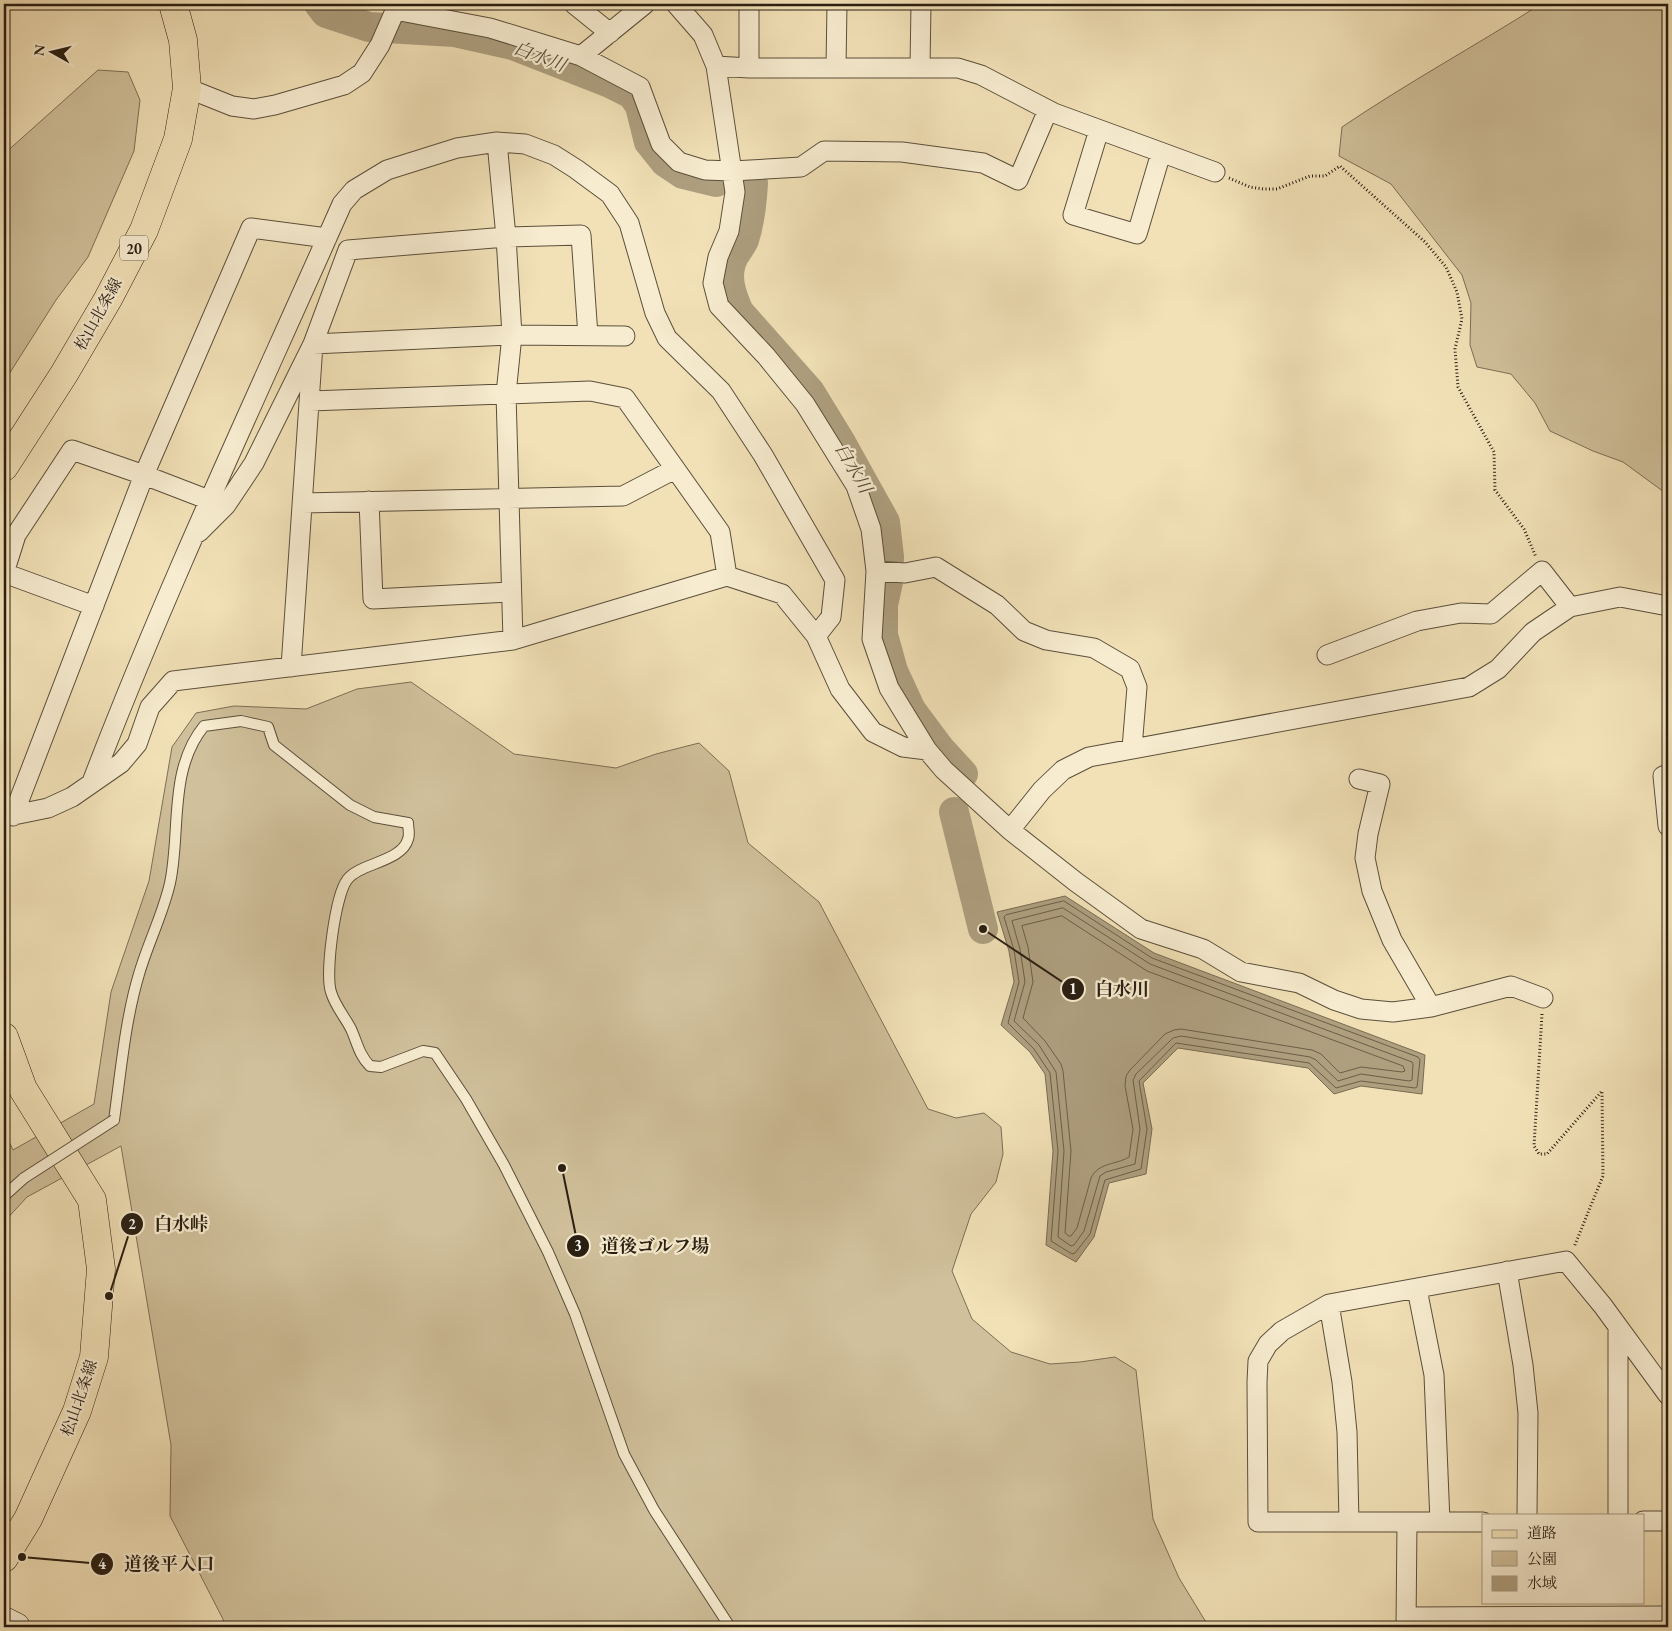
<svg xmlns="http://www.w3.org/2000/svg" width="1672" height="1631" viewBox="0 0 1672 1631" font-family="'EB Garamond','Noto Serif JP',serif">
	<style>
		.green { fill: #d0c09b; stroke: #7c6f56 }
		.water { fill: #ae9f7f; stroke: #796b53 }
		.lines { fill: none; stroke-linecap: round; stroke-linejoin: round }
		.shore { stroke: #6c5e48; stroke-width: 1 }
		.river { stroke: #ae9f7f; stroke-width: 30 }
		.lane-casing { stroke: #5b4f3b; stroke-width: 12 }
		.street-casing { stroke: #5b4f3b; stroke-width: 21 }
		.secondary-casing { stroke: #291e12; stroke-width: 29 }
		.primary-casing { stroke: #291e12; stroke-width: 29 }
		.path { stroke: #291e12; stroke-width: 3; stroke-dasharray: 1 2.5; stroke-linecap: butt }
		.lane { stroke: #f7ecd0; stroke-width: 10 }
		.street { stroke: #f7ecd0; stroke-width: 19 }
		.secondary { stroke: #f7ecd0; stroke-width: 28 }
		.primary { stroke: #f2e1b7; stroke-width: 28 }
		.lane-bridge-casing { stroke: #5b4f3b; stroke-width: 12; stroke-linecap: butt }
		.lane-bridge { stroke: #f7ecd0; stroke-width: 10 }
		.labels { text-anchor: middle; dominant-baseline: central; stroke-width: 4.5; stroke-linejoin: round; paint-order: stroke }
		.shield { fill: #f7ecd0; stroke: #675c4b; stroke-width: 1 }
		.shield-label { font-size: 15px; font-weight: bold; fill: #291e12 }
		.street-label { font-size: 16px; fill: #291e12; stroke: #f7ecd0 }
		.water-label { font-size: 18px; font-style: italic; fill: #584b38; stroke: #f7ecd0 }
		.leader { fill: none; stroke: #291e12; stroke-width: 2 }
		.callout-dot { fill: #291e12; stroke: #f7ecd0; stroke-width: 2 }
		.mark-label { font-size: 15px; text-anchor: middle; font-weight: bold; fill: #fff }
		.callout-label { font-size: 18px; text-anchor: middle; font-weight: bold; fill: #291e12; stroke: #f7ecd0; stroke-width: 4.5; stroke-linejoin: round; paint-order: stroke }
	</style>
	<rect width="100%" height="100%" fill="#f2e1b7"/>
	<filter id="stains"><feTurbulence type="fractalNoise" baseFrequency=".004" numOctaves="4"/><feColorMatrix values="0 0 0 0 .2 0 0 0 0 .09 0 0 0 0 .02 0 0 0 .5 -.17"/></filter>
	<radialGradient id="worn" r=".72"><stop offset=".6" stop-color="#630" stop-opacity="0"/><stop offset="1" stop-color="#630" stop-opacity=".3"/></radialGradient>
	<path class="green" d="M 1541,4 L 1668,4 L 1668,493 L 1664,492 L 1623,462 L 1593,451 L 1550,431 L 1535,403 L 1511,374 L 1477,367 L 1470,345 L 1471,303 L 1462,275 L 1391,184 L 1339,156 L 1342,127 C 1407,83 1475,46 1541,4 Z
		M 98,70 L 128,72 L 140,100 L 134,151 L 88,257 L 56,300 L 4,382 L 4,154 Z
		M 411,682 L 514,754 L 616,768 L 656,754 L 699,743 L 729,771 L 748,843 L 819,902 L 928,1109 L 956,1118 L 984,1113 L 1001,1127 L 1003,1154 L 996,1182 L 971,1214 L 952,1271 L 972,1319 L 1011,1352 L 1050,1364 L 1080,1362 L 1115,1357 L 1136,1370 L 1153,1519 L 1179,1578 L 1209,1627 L 227,1627 L 170,1516 L 171,1445 L 121,1146 L 27,1197 L 4,1222 L 4,1131 L 13,1150 L 94,1104 L 111,992 L 149,881 L 172,747 L 196,713 L 234,706 L 306,709 L 357,689 Z"/>
	<path class="water" d="M 1065,896 L 1154,953 L 1425,1055 L 1422,1094 L 1361,1086 L 1334,1094 L 1308,1068 L 1178,1048 L 1143,1083 L 1152,1129 L 1146,1174 L 1109,1183 L 1094,1237 L 1076,1262 L 1046,1245 L 1053,1151 L 1045,1074 L 1030,1052 L 1001,1025 L 1014,982 L 1009,951 L 997,912 Z"/>
	<g class="lines">
		<path class="shore" d="M 1064,901 L 1152,958 L 1418,1057 L 1420,1060 L 1417,1087 L 1415,1088 L 1361,1081 L 1336,1088 L 1309,1063 L 1176,1043 L 1139,1081 L 1147,1129 L 1141,1169 L 1105,1180 L 1090,1234 L 1075,1253 L 1072,1254 L 1051,1241 L 1058,1151 L 1050,1073 L 1034,1049 L 1008,1023 L 1019,982 L 1014,950 L 1004,917 L 1006,915 Z
			M 1063,908 L 1150,964 L 1412,1062 L 1413,1064 L 1412,1080 L 1409,1081 L 1361,1074 L 1338,1081 L 1316,1060 L 1310,1057 L 1181,1036 L 1173,1038 L 1136,1074 L 1133,1080 L 1140,1129 L 1135,1164 L 1106,1172 L 1100,1176 L 1084,1231 L 1074,1245 L 1071,1246 L 1058,1237 L 1064,1151 L 1056,1072 L 1039,1045 L 1014,1021 L 1025,982 L 1020,949 L 1012,921 Z
			M 1062,916 L 1147,971 L 1403,1066 L 1405,1071 L 1402,1072 L 1361,1067 L 1340,1073 L 1321,1054 L 1312,1050 L 1181,1029 L 1174,1030 L 1165,1034 L 1130,1070 L 1126,1076 L 1125,1086 L 1133,1129 L 1129,1157 C 1116,1165 1099,1162 1091,1178 L 1077,1228 L 1071,1236 L 1069,1236 L 1065,1233 L 1071,1151 L 1063,1071 L 1061,1064 L 1045,1041 L 1023,1018 L 1033,982 L 1028,947 L 1022,926 Z"/>
		<path class="river" d="M 319,4 L 326,13 L 369,27 L 455,32 L 513,45 L 610,83 L 632,94 L 640,106 L 649,142 L 665,162 L 683,174 L 716,182
			M 745,183 L 753,183 C 752,202 750,221 744,240 C 741,246 737,251 734,256 C 724,275 731,294 739,312 L 810,392 L 840,441 L 885,522 L 889,557 L 888,582 L 883,605 L 883,635 L 893,671 L 911,710 L 940,749 L 963,774
			M 954,812 L 983,929"/>
		<defs>
			<path id="lane" d="M 114,1120 C 121,1071 125,1021 139,974 C 148,943 163,914 170,883 C 181,832 168,770 204,726 L 241,721 L 268,727 L 274,745 L 350,805 L 374,817 L 408,823 C 408,828 410,834 408,839 C 402,862 359,863 347,880 C 335,896 325,974 331,992 C 335,1006 345,1017 351,1029 C 357,1042 359,1055 370,1066 L 381,1067 L 423,1051 L 435,1053 L 466,1099 L 504,1165 L 548,1252 L 575,1314 L 624,1454 L 654,1510 L 730,1627
				M 4,1196 L 24,1178"/>
			<path id="street" d="M 574,4 L 610,33
				M 676,4 L 703,35 L 716,66 L 735,192 L 729,231 L 718,257 L 713,283 L 719,306 L 766,356 L 805,404 L 856,486 L 871,529 L 876,571 L 872,639 L 889,688 L 927,750 L 944,770 L 1010,830 L 1076,882 L 1141,929 L 1203,949 L 1241,972 L 1299,983 L 1334,1000 L 1361,1009 L 1393,1012 L 1431,1007 L 1511,986 L 1543,998
				M 395,10 L 490,28 L 581,56 L 640,87 L 661,144 L 679,162 L 705,170 L 732,171 L 801,167 L 824,151 L 902,152 L 983,163 L 1018,180 L 1048,110
				M 581,56 L 645,4
				M 716,66 L 749,68 L 958,68 L 981,75 L 1054,113 L 1215,172
				M 836,67 L 837,4
				M 920,67 L 921,4
				M 749,68 L 749,4
				M 187,88 L 232,106 L 254,109 L 275,105 L 344,85 L 362,73 L 380,45 L 398,4
				M 1099,130 L 1073,215 L 1137,234 L 1161,153
				M 497,142 L 506,237 L 512,335 L 506,394 L 513,640
				M 310,401 L 590,391 L 625,398 L 720,532 L 727,576
				M 369,501 L 373,599 L 511,592
				M 303,503 L 623,496 L 675,469
				M 199,532 L 226,505 L 254,463 L 313,344 L 348,250 L 506,237 L 581,235 L 588,336
				M 876,571 L 905,573 L 936,567 L 997,605 L 1024,631 L 1046,640 L 1094,648 L 1130,669 L 1137,687 L 1132,748
				M 4,573 L 16,535 L 72,450 L 144,475 L 209,500
				M 4,573 L 94,606
				M 1327,655 L 1417,621 L 1461,613 L 1491,614 L 1542,571 L 1570,607 L 1620,597 L 1668,606
				M 291,667 L 313,344 L 512,335 L 625,336
				M 1668,774 L 1663,776 L 1668,826
				M 1359,779 L 1380,784 L 1368,834 L 1365,858 L 1372,891 L 1392,940 L 1431,1007
				M 92,782 C 167,586 257,396 342,204 L 354,190 L 387,170 L 457,148 L 497,142 L 525,144 L 554,155 L 576,169 L 610,194 L 629,223 L 655,313 L 667,338 L 721,391 L 763,455 L 835,580 L 831,617 L 816,636
				M 13,816 L 144,475 L 251,228 L 327,238
				M 4,817 L 48,808 L 72,797 L 121,763 L 137,744 L 150,707 L 173,681 L 513,640 L 727,576 L 782,594 L 816,636 L 840,689 L 873,732 L 903,747 L 927,750
				M 1010,830 L 1042,790 L 1063,770 L 1089,757 L 1469,687 L 1498,669 L 1533,632 L 1570,607
				M 1507,1271 L 1523,1365 L 1528,1413 L 1527,1515
				M 1417,1289 L 1434,1375 L 1440,1522
				M 1329,1304 L 1342,1382 L 1347,1432 L 1349,1522
				M 1618,1515 L 1618,1329
				M 1643,1521 L 1668,1521
				M 1483,1522 L 1258,1522 L 1257,1382 L 1258,1361 L 1268,1344 L 1282,1331 L 1329,1304 L 1566,1261 L 1603,1306 L 1668,1395
				M 1406,1617 L 1668,1616
				M 1406,1627 L 1407,1522"/>
			<path id="secondary" d="M 4,1621 L 16,1627"/>
			<path id="primary" d="M 4,467 L 64,374 L 108,299 L 144,230 L 178,139 L 187,88 L 183,40 L 173,4
				M 4,1037 L 23,1089 L 92,1200 L 101,1269 L 94,1357 L 77,1411 L 28,1519 L 4,1558"/>
		</defs>
		<use href="#lane" class="lane-casing"/>
		<use href="#street" class="street-casing"/>
		<use href="#secondary" class="secondary-casing"/>
		<use href="#primary" class="primary-casing"/>
		<path class="path" d="M 1229,178 L 1250,187 L 1263,189 L 1277,189 L 1310,176 L 1325,176 L 1340,166 L 1425,242 L 1446,267 L 1457,292 L 1462,319 L 1455,349 L 1458,387 L 1494,452 L 1495,490 L 1524,529 L 1536,557
			M 1542,1014 L 1534,1146 L 1539,1154 L 1547,1154 L 1602,1091 L 1603,1176 L 1574,1247"/>
		<use href="#lane" class="lane"/>
		<use href="#street" class="street"/>
		<use href="#secondary" class="secondary"/>
		<use href="#primary" class="primary"/>
		<defs>
			<path id="lane-bridge" d="M 24,1178 L 114,1120"/>
		</defs>
		<use href="#lane-bridge" class="lane-bridge-casing"/>
		<use href="#lane-bridge" class="lane-bridge"/>
	</g>
	<g class="labels">
		<rect class="shield" x="120" y="235.5" width="28" height="25" rx="4"/>
		<g class="shield-label">
			<text x="134" y="248">20</text>
		</g>
		<g class="street-label">
			<text transform="translate(98 314) rotate(-61)">松山北条線</text>
			<text transform="translate(79 1398) rotate(-71)">松山北条線</text>
		</g>
		<g class="water-label">
			<text transform="translate(540 56) rotate(21)">白水川</text>
			<text transform="translate(854 468) rotate(60)">白水川</text>
		</g>
	</g>
	<path class="leader" d="M983 929L1073 989M109 1296L132 1224M562 1168L578 1246M22 1557L102 1564"/>
	<g class="callout-dot">
		<circle cx="983" cy="929" r="5"/>
		<circle cx="109" cy="1296" r="5"/>
		<circle cx="562" cy="1168" r="5"/>
		<circle cx="22" cy="1557" r="5"/>
		<circle cx="1073" cy="989" r="12"/>
		<circle cx="132" cy="1224" r="12"/>
		<circle cx="578" cy="1246" r="12"/>
		<circle cx="102" cy="1564" r="12"/>
	</g>
	<g class="mark-label">
		<text x="1073" y="994">1</text>
		<text x="132" y="1229">2</text>
		<text x="578" y="1251">3</text>
		<text x="102" y="1569">4</text>
	</g>
	<g class="callout-label">
		<text x="1122" y="995">白水川</text>
		<text x="181" y="1230">白水峠</text>
		<text x="655" y="1252">道後ゴルフ場</text>
		<text x="169" y="1570">道後平入口</text>
	</g>
	<rect width="1672" height="1631" fill="none" stroke="#f2e1b7" stroke-width="20"/>
	<rect x="5" y="5" width="1662" height="1621" fill="none" stroke="#291e12" stroke-width="2.5"/>
	<rect x="10" y="10" width="1652" height="1611" fill="none" stroke="#291e12"/>
	<rect x="1482" y="1514" width="162" height="90" fill="#f7ecd0" stroke="#a59a84"/>
	<rect x="1492" y="1530" width="25" height="8" fill="#f2e1b7" stroke="#a59a84"/>
	<text x="1527" y="1538" font-size="15" fill="#291e12">道路</text>
	<rect x="1492" y="1551" width="25" height="15" fill="#d0c09b" stroke="#a59a84"/>
	<text x="1527" y="1564" font-size="15" fill="#291e12">公園</text>
	<rect x="1492" y="1576" width="25" height="15" fill="#ae9f7f" stroke="#a59a84"/>
	<text x="1527" y="1588" font-size="15" fill="#291e12">水域</text>
	<g transform="translate(52 52) rotate(278)" stroke="#f7ecd0" stroke-width="4" paint-order="stroke">
	<path d="M0-4L9 19L0 12L-9 19Z" fill="#291e12"/>
	<text y="-8" font-size="14" font-weight="bold" text-anchor="middle" fill="#291e12">N</text>
	</g>
	<rect width="100%" height="100%" filter="url(#stains)"/>
	<rect width="100%" height="100%" fill="url(#worn)"/>
</svg>
